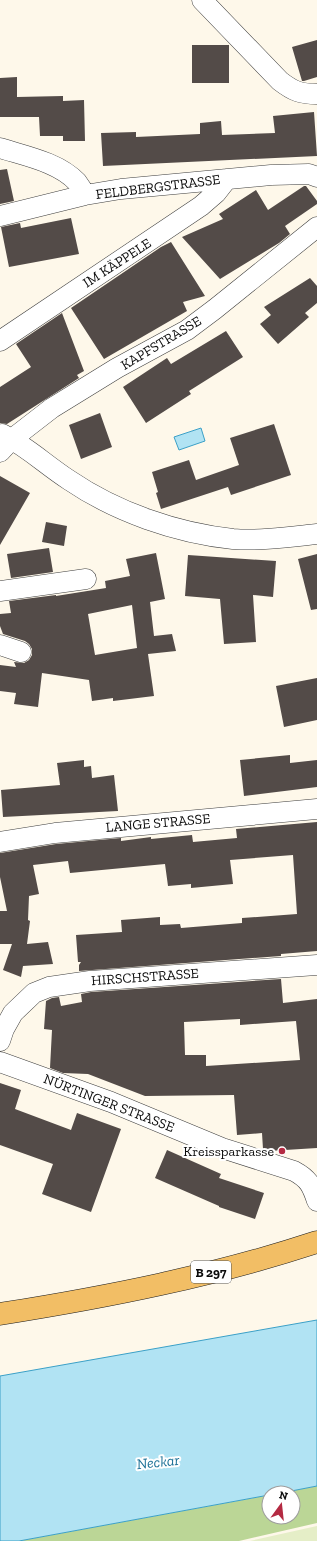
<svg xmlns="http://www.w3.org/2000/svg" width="317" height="1541" viewBox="0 0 317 1541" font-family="'Zilla Slab',serif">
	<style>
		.forest { fill: #bbd696 }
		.pitch { fill: #e5eec7 }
		.water { fill: #b1e3f3; stroke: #3ba0c7 }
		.building { fill: #534b48; fill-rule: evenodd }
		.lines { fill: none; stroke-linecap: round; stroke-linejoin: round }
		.minor-casing { stroke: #3e3e3e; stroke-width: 21 }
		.primary-casing { stroke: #1c1c1c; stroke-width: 23 }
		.minor { stroke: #fff; stroke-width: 20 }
		.primary { stroke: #f2be65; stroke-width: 22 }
		.poi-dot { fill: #b42a42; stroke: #fff; stroke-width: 1.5 }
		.labels { text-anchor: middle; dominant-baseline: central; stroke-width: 4; stroke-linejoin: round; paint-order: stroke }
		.shield { fill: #fff; stroke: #545454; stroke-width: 1 }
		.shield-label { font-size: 13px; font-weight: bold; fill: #0b0b0b }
		.street-label { font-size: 14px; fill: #0b0b0b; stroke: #fff }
		.poi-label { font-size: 14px; fill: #0b0b0b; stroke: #fff; text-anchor: end }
		.water-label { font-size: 15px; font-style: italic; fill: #1b7096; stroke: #fff }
	</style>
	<rect width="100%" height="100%" fill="#fef8ea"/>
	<path class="forest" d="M 317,1486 L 317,1523 L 239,1541 L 19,1541 L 269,1495 L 269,1517 L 293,1517 L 293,1493 L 281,1493 Z"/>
	<path class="pitch" d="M 317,1526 L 317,1541 L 250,1541 Z"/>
	<path class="water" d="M 201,428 L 205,441 L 179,450 L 174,437 Z
		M 317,1320 L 317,1486 L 281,1493 L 269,1493 L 269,1495 L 19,1541 L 0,1541 L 0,1376 Z"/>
	<path class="building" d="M 317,40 L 317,77 L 304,81 L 302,81 L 292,47 Z
		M 192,45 L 229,45 L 229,83 L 192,83 Z
		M 17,77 L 17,97 L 63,96 L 63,101 L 84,100 L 85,141 L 63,141 L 63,136 L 40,136 L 39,117 L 0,117 L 0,78 Z
		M 314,112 L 317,156 L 103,166 L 101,133 L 136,132 L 136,137 L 200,134 L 200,123 L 221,121 L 222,135 L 275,133 L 273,116 Z
		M 7,169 L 14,201 L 0,204 L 0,170 Z
		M 304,186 L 306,186 L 317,201 L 317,204 L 285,226 L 290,234 L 279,243 L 220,279 L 182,237 L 223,219 L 219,214 L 256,190 L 268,210 Z
		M 71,218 L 79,254 L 9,267 L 1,227 L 20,223 L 21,228 Z
		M 171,242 L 205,296 L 183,302 L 187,311 L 104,359 L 71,308 L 161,247 Z
		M 310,278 L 317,286 L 317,303 L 305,313 L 309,317 L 278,344 L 260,324 L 271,315 L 264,307 Z
		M 62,313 L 84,371 L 77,375 L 79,378 L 7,424 L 0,423 L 0,387 L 31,367 L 16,344 Z
		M 226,331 L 243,357 L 189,391 L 191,394 L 146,423 L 123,387 L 167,358 L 171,364 Z
		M 100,413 L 112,447 L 81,459 L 69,425 Z
		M 274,424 L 291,475 L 231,495 L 228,487 L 161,509 L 156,493 L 158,492 L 152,472 L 189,460 L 196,480 L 239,465 L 230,438 Z
		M 0,476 L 30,493 L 0,545 Z
		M 46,522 L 67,526 L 64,546 L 42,542 Z
		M 49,548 L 53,572 L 11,578 L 7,554 Z
		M 156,553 L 165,599 L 150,602 L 154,636 L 172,634 L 176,651 L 148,654 L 154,696 L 113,701 L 113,698 L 92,701 L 89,680 L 42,673 L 38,707 L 14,704 L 16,693 L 0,691 L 0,665 L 16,667 L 14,662 L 24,663 L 29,660 L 32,655 L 32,649 L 29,644 L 25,641 L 3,634 L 0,626 L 0,614 L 11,613 L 9,601 L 56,595 L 56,596 L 106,588 L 105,581 L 130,576 L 126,559 ZM 132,605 L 137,648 L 95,655 L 88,614 Z
		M 317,554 L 317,609 L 311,610 L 298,559 Z
		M 188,555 L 276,561 L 273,597 L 253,595 L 256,642 L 224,644 L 220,599 L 185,596 Z
		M 317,678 L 317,720 L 284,727 L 276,686 Z
		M 290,755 L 290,763 L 317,760 L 317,787 L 244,796 L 240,760 Z
		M 84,760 L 84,767 L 91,766 L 92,778 L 114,775 L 118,811 L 3,817 L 1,790 L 60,785 L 57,763 Z
		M 317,822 L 317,951 L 281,954 L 281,956 L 79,971 L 79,965 L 81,962 L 78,962 L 76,935 L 122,932 L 121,920 L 160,917 L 160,925 L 180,924 L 181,928 L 242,923 L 242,918 L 297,914 L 293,855 L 230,860 L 233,884 L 191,888 L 191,884 L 168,886 L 165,864 L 70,873 L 68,861 L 33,865 L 39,894 L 29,896 L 28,920 L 30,921 L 27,944 L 48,942 L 53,964 L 23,966 L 21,977 L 3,970 L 12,944 L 0,944 L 0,911 L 7,911 L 0,877 L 0,853 L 56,844 L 121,838 L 121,841 L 151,837 L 151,839 L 192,835 L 193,842 L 237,838 L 236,829 Z
		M 281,979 L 283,1003 L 317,999 L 317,1148 L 269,1151 L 263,1149 L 262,1133 L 237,1135 L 234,1095 L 145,1096 L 88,1074 L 63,1073 L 50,1068 L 52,1030 L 44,1029 L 46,1001 L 52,998 L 59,997 L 61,1006 L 82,1002 L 81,994 L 91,992 ZM 240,1019 L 240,1025 L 296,1021 L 300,1060 L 206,1066 L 206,1055 L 185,1055 L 184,1022 Z
		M 0,1083 L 21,1090 L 15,1109 L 71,1130 L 77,1113 L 121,1129 L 91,1212 L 42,1194 L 53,1164 L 0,1145 Z
		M 167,1150 L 221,1174 L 219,1178 L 264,1193 L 255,1219 L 219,1207 L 219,1206 L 155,1178 Z"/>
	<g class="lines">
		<defs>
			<path id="minor" d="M 202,0 L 280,81 C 293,91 300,94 317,94
				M 0,148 C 25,156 58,162 77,182 C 80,186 83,191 85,195
				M 0,216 L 85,195 L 121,189 L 271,175 L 309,174 L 317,177
				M 0,341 L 201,206 L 216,193 L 227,179
				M 2,434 C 26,446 46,465 69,480 C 116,512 176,533 233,539 C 260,541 289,537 317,534
				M 0,452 L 12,439 L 52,408 L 117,368 L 187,330 L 215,309 L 317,227
				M 0,591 L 86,579
				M 0,645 L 21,652
				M 0,842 L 55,833 L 317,809
				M 0,1041 L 4,1029 L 13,1013 L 34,993 L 49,987 L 90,981 L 317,965
				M 0,1062 L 111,1102 L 222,1148 L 294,1171 C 309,1179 312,1186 317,1201"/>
			<path id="primary" d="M 0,1314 C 107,1297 214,1276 317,1242"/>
		</defs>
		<use href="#minor" class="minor-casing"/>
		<use href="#primary" class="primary-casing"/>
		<use href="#minor" class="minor"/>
		<use href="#primary" class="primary"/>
	</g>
	<circle class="poi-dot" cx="282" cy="1151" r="4"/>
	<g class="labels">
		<rect class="shield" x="191" y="1261" width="40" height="22" rx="3"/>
		<g class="shield-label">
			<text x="211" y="1272">B 297</text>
		</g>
		<g class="street-label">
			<text transform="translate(158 187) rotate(-7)">FELDBERGSTRASSE</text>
			<text transform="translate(117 263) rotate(-33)">IM KÄPPELE</text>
			<text transform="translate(161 343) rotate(-31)">KAPFSTRASSE</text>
			<text transform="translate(158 823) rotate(-5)">LANGE STRASSE</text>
			<text transform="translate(145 977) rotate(-4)">HIRSCHSTRASSE</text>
			<text transform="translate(109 1103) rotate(21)">NÜRTINGER STRASSE</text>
		</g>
		<g class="poi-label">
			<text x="274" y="1151">Kreissparkasse</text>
		</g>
		<g class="water-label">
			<text transform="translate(158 1462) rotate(-6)">Neckar</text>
		</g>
	</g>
	<g transform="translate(281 1505) rotate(15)"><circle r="19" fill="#ffffff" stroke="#9d9d9d"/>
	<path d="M0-3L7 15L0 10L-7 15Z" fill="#b42a42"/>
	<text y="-6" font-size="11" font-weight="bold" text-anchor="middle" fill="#0b0b0b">N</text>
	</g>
</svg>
